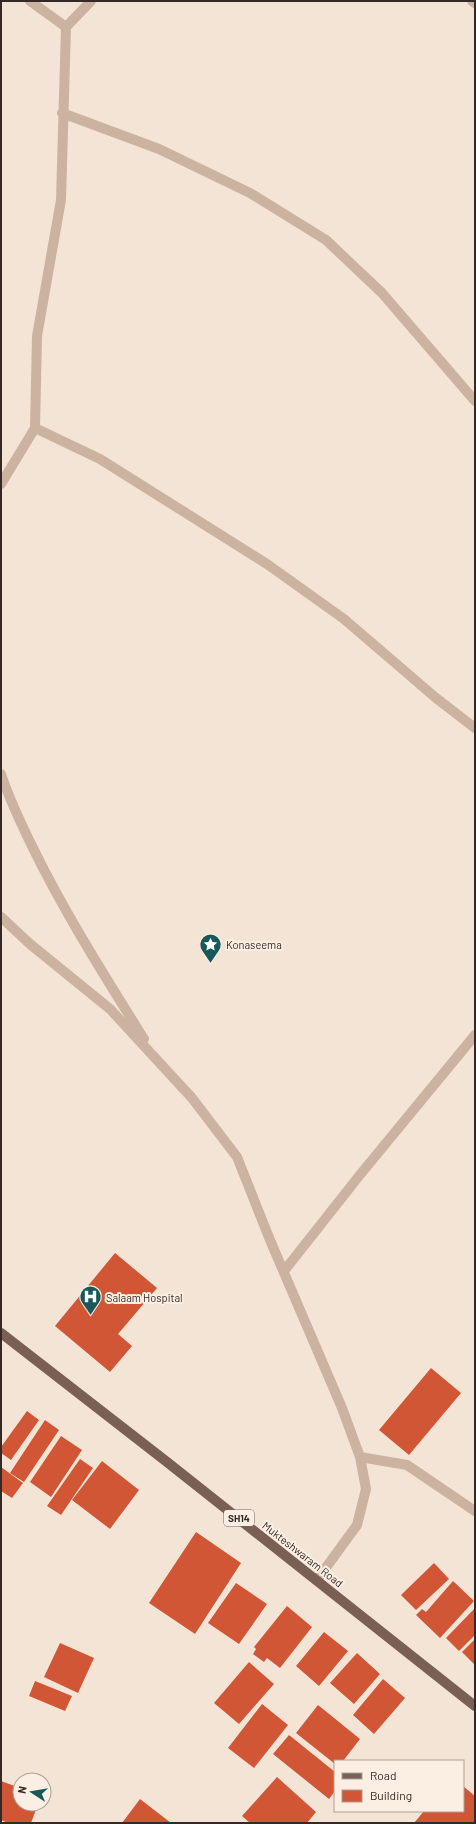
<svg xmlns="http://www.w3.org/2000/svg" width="476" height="1824" viewBox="0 0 476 1824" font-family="Barlow,sans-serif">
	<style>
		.building { fill: #d15636 }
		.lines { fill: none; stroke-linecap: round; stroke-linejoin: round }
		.street { stroke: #ccb3a1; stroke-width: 10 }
		.primary { stroke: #795f54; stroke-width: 10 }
		.labels { text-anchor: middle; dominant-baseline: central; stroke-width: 4; stroke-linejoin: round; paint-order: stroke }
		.shield { fill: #fbefe3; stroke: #71645e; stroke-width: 1 }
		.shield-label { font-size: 10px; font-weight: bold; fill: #362925 }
		.poi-label { font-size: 11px; fill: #362925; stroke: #fbefe3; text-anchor: start }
		.street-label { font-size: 11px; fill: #362925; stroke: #fbefe3 }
	</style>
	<rect width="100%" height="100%" fill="#f3e4d6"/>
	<path class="building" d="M 115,1253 L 157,1288 L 118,1334 L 132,1346 L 110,1372 L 55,1326 Z
		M 431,1368 L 461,1393 L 409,1455 L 379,1430 Z
		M 27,1411 L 39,1420 L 11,1460 L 1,1453 L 1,1447 Z
		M 45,1420 L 59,1430 L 24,1482 L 10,1473 Z
		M 61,1436 L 82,1450 L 51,1497 L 30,1482 Z
		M 80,1459 L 93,1468 L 61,1515 L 47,1506 Z
		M 102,1461 L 139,1490 L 110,1529 L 72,1500 Z
		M 1,1467 L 23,1483 L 12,1498 L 1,1491 Z
		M 196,1532 L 241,1563 L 195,1634 L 149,1603 Z
		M 434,1563 L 449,1579 L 416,1610 L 401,1595 Z
		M 453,1581 L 474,1601 L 440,1638 L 416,1615 L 422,1609 L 426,1612 Z
		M 236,1583 L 267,1604 L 239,1644 L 208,1623 Z
		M 287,1606 L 312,1627 L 280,1668 L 267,1658 L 264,1662 L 253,1654 L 256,1649 L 254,1647 Z
		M 475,1608 L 475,1635 L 459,1651 L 446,1638 Z
		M 324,1632 L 348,1651 L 319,1686 L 296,1666 Z
		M 475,1639 L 475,1665 L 462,1652 Z
		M 60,1643 L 94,1658 L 78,1693 L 44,1677 Z
		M 357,1653 L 380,1674 L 354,1704 L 330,1683 Z
		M 249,1662 L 274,1684 L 239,1724 L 214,1703 Z
		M 383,1679 L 405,1698 L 374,1734 L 353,1715 Z
		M 35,1681 L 72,1696 L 65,1711 L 29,1696 Z
		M 262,1704 L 288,1725 L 254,1768 L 228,1748 Z
		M 318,1705 L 360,1739 L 343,1761 L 335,1761 L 335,1764 L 296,1733 Z
		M 289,1735 L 335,1772 L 335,1791 L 329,1799 L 273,1754 Z
		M 277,1777 L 316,1812 L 307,1823 L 250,1823 L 242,1816 Z
		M 1,1781 L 20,1788 L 20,1804 L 38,1804 L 31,1823 L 8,1823 L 1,1820 Z
		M 463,1786 L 475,1796 L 475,1823 L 414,1823 L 424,1811 L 463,1811 Z
		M 140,1799 L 171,1823 L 122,1823 Z"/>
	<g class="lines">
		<path class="street" d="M 30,1 L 66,27
			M 472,1 L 475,3
			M 62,113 L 159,149 L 250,193 L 326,240 L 382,293 L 475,401
			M 35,428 L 100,459 L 267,564 L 344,619 L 436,698 L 475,728
			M 1,484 L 35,428 L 37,336 L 61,200 L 66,27 L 91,1
			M 1,774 C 9,799 20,821 31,844 C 64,912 104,975 144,1039
			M 1,917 L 30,944 L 110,1009 L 192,1098 L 237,1157 L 270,1240 L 342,1408 L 360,1457 L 366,1489 L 357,1525 L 317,1580
			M 284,1271 L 359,1176 L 475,1035
			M 360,1457 L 407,1465 L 475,1511"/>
		<path class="primary" d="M 1,1333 L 167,1462 L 475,1706"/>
	</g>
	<defs>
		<symbol id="sight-pin" viewBox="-11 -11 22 30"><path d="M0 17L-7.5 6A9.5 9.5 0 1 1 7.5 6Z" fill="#17595a" stroke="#fbefe3"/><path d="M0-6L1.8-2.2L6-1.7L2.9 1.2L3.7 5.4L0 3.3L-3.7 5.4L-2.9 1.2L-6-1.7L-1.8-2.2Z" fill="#fff"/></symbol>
		<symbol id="hospital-pin" viewBox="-11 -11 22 30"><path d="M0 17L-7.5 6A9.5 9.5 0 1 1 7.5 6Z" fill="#17595a" stroke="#fbefe3"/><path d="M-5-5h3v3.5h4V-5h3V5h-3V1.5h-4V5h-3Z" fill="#fff"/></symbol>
	</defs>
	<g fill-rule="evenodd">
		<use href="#sight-pin" x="198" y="932" width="25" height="34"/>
		<use href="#hospital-pin" x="78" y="1284" width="25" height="34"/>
	</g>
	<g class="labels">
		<rect class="shield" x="224" y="1510" width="30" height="16" rx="3"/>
		<g class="shield-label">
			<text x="239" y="1518">SH14</text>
		</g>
		<g class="poi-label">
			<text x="226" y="944">Konaseema</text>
			<text x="106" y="1297">Salaam Hospital</text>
		</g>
		<g class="street-label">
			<text transform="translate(303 1554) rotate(38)">Mukteshwaram Road</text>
		</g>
	</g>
	<rect width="476" height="1824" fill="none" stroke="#362925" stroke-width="4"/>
	<rect x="334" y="1760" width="130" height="52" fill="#fbefe3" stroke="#aca097"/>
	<rect x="342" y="1773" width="20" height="6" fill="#795f54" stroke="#aca097"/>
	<text x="370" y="1780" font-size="12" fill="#362925">Road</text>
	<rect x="342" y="1790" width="20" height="12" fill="#d15636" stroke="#aca097"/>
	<text x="370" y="1800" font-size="12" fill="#362925">Building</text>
	<g transform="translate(32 1792) rotate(282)"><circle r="19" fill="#fbefe3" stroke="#aca097"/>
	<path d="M0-3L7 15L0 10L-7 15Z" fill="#17595a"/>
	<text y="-6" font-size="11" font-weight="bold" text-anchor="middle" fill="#362925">N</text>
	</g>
</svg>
